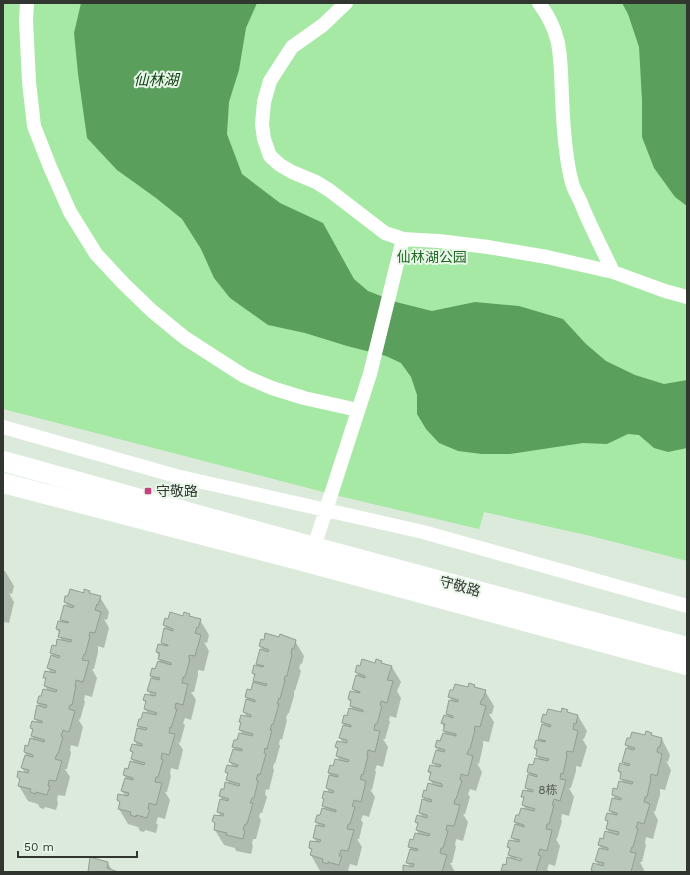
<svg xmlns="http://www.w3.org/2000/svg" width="690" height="875" viewBox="0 0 690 875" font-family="'Work Sans','Noto Sans SC',sans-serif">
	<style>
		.green { fill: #a5e9a4 }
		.water { fill: #5a9f5b }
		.shadow { fill: #0003; fill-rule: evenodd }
		.building { fill: #bac8b9; stroke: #919e90 }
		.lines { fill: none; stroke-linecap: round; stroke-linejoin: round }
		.minor { stroke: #fff; stroke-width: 14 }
		.secondary { stroke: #fff; stroke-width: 20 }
		.poi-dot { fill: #c74182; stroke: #e9f7e8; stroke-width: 1.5 }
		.labels { text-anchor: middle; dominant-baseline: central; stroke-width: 4; stroke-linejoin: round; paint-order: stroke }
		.number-label { font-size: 12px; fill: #535a53 }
		.park-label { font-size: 14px; fill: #236827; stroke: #e9f7e8 }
		.poi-label { font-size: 14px; fill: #313631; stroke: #e9f7e8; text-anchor: start }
		.street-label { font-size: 14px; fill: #313631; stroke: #e9f7e8 }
		.water-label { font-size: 15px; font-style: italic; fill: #104214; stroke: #e9f7e8 }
	</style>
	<rect width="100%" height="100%" fill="#dbeadb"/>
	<path class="green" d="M 3,3 L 687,3 L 687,561 L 595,537 L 484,512 L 479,529 L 343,497 L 3,409 Z"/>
	<path class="water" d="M 81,3 L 257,3 L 246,28 L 239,70 L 229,102 L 227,134 L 242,174 L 280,203 L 323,223 L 354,279 L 368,291 L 396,302 L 432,311 L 475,302 L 519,306 L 563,319 L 586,344 L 606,361 L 635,375 L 664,384 L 687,380 L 687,448 L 668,452 L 654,448 L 639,435 L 628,434 L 607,444 L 583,443 L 510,454 L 482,454 L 458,451 L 439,443 L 426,429 L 417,414 L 417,395 L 411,377 L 401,363 L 386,356 L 347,346 L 305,333 L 268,325 L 230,298 L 214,278 L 201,249 L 182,219 L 156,198 L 117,170 L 87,138 L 78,74 L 74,33 Z
		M 622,3 L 687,3 L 687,206 L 675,197 L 654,168 L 642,137 L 642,100 L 639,47 L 628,14 Z"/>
	<path class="shadow" d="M 3,571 L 5,571 L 14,586 L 12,594 L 9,593 L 14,602 L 9,623 L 3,622 Z
		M 90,592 L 91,594 L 100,597 L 109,612 L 107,620 L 104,619 L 109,628 L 104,648 L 98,646 L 98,652 L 94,669 L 92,669 L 97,678 L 92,697 L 85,695 L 84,700 L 85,702 L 80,720 L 78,719 L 83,727 L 78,747 L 71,745 L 70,750 L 71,753 L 67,769 L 65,769 L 70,777 L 65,796 L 58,795 L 57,800 L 58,803 L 56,810 L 45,807 L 44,809 L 40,808 L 38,804 L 28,801 L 19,786 L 21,781 L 18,777 L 25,773 L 22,768 L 27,757 L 25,752 L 34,740 L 32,736 L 33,732 L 31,728 L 38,723 L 35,718 L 40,707 L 38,703 L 48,691 L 45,686 L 46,681 L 44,677 L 51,673 L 48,668 L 54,657 L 51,653 L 62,641 L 57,629 L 64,623 L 62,620 L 68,607 L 65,602 Z
		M 189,615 L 191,617 L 200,620 L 209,635 L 207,643 L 204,642 L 209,651 L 204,671 L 198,670 L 198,675 L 194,692 L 191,692 L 196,700 L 191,720 L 185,718 L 183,723 L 185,725 L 180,743 L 178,742 L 183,750 L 178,770 L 171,768 L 170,773 L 171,776 L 167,792 L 165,792 L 170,800 L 165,819 L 158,817 L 156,823 L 158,825 L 156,833 L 145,830 L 144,832 L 140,831 L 138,827 L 128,824 L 119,809 L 120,804 L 118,800 L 125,796 L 122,791 L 127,780 L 124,775 L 134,763 L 132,759 L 133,754 L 131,751 L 137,746 L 135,741 L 138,729 L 140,730 L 138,726 L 148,714 L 145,709 L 146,704 L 144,700 L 151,696 L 148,691 L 153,680 L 151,676 L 161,664 L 157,652 L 164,646 L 162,642 L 167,630 L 164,625 Z
		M 295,641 L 304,656 L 302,664 L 301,663 L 299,668 L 301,671 L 295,691 L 294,690 L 294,696 L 289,713 L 288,713 L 286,718 L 287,720 L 282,740 L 280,739 L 279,744 L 280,746 L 275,764 L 274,763 L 273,768 L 274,770 L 269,790 L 266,789 L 265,794 L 267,797 L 262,813 L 260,813 L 259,817 L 261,820 L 256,839 L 253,839 L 252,844 L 253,846 L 251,854 L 236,851 L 235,848 L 224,845 L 215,830 L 216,825 L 213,821 L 221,817 L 218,812 L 223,801 L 220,796 L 230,784 L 227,780 L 228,776 L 226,772 L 233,767 L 230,762 L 236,751 L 233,747 L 243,735 L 240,730 L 242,725 L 240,721 L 247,717 L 244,712 L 249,701 L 246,697 L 257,685 L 253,673 L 259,667 L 257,663 L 263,651 L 260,646 Z
		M 381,661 L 383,664 L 392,667 L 401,682 L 397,691 L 401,698 L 396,718 L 390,716 L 389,720 L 390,722 L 385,739 L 383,739 L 388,747 L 383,767 L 377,765 L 375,770 L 376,772 L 372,790 L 370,789 L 375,797 L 369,817 L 363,815 L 361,820 L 363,823 L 359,839 L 357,839 L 362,847 L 357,866 L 350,864 L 348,870 L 350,872 L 324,872 L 320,871 L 311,855 L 312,852 L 310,848 L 317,843 L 314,838 L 319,826 L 316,822 L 326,810 L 323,806 L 325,801 L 323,798 L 329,793 L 327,788 L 330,776 L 332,777 L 329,773 L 340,761 L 337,756 L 338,751 L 336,747 L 343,743 L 340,738 L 345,727 L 343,723 L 353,711 L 349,699 L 356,693 L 353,689 L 359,677 L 356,672 Z
		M 474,686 L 476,688 L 485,691 L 494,706 L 492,714 L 489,714 L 494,722 L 489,742 L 483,741 L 483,746 L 479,764 L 477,763 L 482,772 L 476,791 L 470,789 L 468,794 L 470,797 L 465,814 L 463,814 L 468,822 L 463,841 L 456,839 L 455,845 L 456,847 L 452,863 L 450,863 L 455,872 L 403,872 L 404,866 L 410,867 L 407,862 L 412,851 L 409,846 L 419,835 L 417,830 L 418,826 L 416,822 L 422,817 L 420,813 L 425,801 L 423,797 L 433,785 L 430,780 L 431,775 L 429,772 L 436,767 L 433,762 L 438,751 L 436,747 L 446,735 L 442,723 L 449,718 L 447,714 L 452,701 L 449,696 Z
		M 567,711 L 569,713 L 578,716 L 587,731 L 584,739 L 582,738 L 587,747 L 581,767 L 576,766 L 576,771 L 571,788 L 569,788 L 574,797 L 569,816 L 562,814 L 561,819 L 562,821 L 557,839 L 556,839 L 560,846 L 555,866 L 549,864 L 547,869 L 549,872 L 503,872 L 504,865 L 506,866 L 512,860 L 509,855 L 510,851 L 508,847 L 515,842 L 512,837 L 518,826 L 515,822 L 526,810 L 523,805 L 524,800 L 522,796 L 528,792 L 526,787 L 531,776 L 528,772 L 539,760 L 535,748 L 541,742 L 539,739 L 545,726 L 542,721 ZM 517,857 L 527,861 L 517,859 Z
		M 651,734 L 653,737 L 662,739 L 670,755 L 668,762 L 666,761 L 671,770 L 665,790 L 660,789 L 660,795 L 655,812 L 653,811 L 658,820 L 653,839 L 646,837 L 645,843 L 646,845 L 642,862 L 640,862 L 644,870 L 644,872 L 593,872 L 592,870 L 599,866 L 596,861 L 602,849 L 599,845 L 610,834 L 607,829 L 608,823 L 606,820 L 613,815 L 610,811 L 615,799 L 613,795 L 614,789 L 618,790 L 623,783 L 619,771 L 626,766 L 623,762 L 629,750 L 626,745 Z
		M 108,863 L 112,870 L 89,872 Z"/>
	<path class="building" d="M 70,589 L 84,593 L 84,589 L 90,591 L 89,593 L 101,596 L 98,605 L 97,604 L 95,610 L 101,612 L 95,633 L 90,632 L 89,636 L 90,636 L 85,655 L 84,654 L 82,660 L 89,661 L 83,682 L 76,680 L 75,686 L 76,686 L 72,705 L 70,705 L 69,709 L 75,711 L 69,732 L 63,730 L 61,736 L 63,737 L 58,754 L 57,754 L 55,759 L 62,761 L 56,781 L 49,780 L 48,786 L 50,786 L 47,795 L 36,792 L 36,794 L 30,792 L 31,789 L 18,786 L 20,779 L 17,777 L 18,771 L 28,773 L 29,770 L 21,768 L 25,755 L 33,757 L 33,755 L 24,752 L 25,745 L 28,746 L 30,738 L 44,742 L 45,740 L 31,736 L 33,729 L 30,728 L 32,721 L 42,723 L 42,721 L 34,719 L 37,705 L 46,708 L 47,705 L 37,703 L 39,696 L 41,696 L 43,689 L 56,692 L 57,690 L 44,686 L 46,678 L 43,678 L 45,671 L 55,673 L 56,671 L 47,668 L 51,655 L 59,658 L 60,656 L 50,653 L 52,645 L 56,646 L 57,639 L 71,642 L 72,640 L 58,637 L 60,630 L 56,629 L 58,621 L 68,623 L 69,622 L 60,620 L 64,605 L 73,608 L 74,606 L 64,602 L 65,596 L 68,596 Z
		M 170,612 L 183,616 L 184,612 L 190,614 L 189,616 L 201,619 L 198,628 L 197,627 L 195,633 L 201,635 L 195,656 L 189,655 L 189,659 L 190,659 L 185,677 L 183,677 L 182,683 L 188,684 L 183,705 L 176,703 L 175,709 L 177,709 L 171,728 L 170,727 L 169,733 L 175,734 L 169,755 L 162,753 L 161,759 L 163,760 L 158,777 L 156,777 L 155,782 L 162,783 L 156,805 L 149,803 L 148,809 L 150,809 L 147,818 L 136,815 L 136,817 L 130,815 L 131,812 L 118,809 L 120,802 L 117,800 L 118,794 L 128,796 L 129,793 L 121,791 L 125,778 L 133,780 L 133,778 L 123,775 L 125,768 L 128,769 L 130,761 L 144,765 L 145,763 L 131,759 L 133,752 L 130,751 L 132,744 L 142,746 L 142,744 L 134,741 L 137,728 L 146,730 L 147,728 L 137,726 L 139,719 L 141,719 L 143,712 L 156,715 L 157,713 L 144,709 L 146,701 L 143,700 L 145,694 L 155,696 L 156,693 L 147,691 L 151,678 L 159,680 L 160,678 L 150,676 L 152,668 L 155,669 L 158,661 L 171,665 L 171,663 L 158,659 L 160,653 L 156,652 L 158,644 L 168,646 L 168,645 L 161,643 L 164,628 L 173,631 L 173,629 L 163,625 L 165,618 L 168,619 Z
		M 265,633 L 279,637 L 280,634 L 296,640 L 294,649 L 292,648 L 291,654 L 292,654 L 287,676 L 285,676 L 284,680 L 285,680 L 280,699 L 279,698 L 277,704 L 279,704 L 273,725 L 272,724 L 270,730 L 272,730 L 267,749 L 265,748 L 264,753 L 266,754 L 260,775 L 258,774 L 256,780 L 258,781 L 254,798 L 252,798 L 250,803 L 253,803 L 247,824 L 245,824 L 243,830 L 245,830 L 243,839 L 226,835 L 227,833 L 214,830 L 215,823 L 212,821 L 214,815 L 223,816 L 224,814 L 217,812 L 220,799 L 228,801 L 229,799 L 219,796 L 221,789 L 224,789 L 225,782 L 239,786 L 240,784 L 226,780 L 228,773 L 225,772 L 227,765 L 237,767 L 238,765 L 229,762 L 233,749 L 242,751 L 242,749 L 232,747 L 234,740 L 237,740 L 239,733 L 252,736 L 253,734 L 239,730 L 241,722 L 239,722 L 241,715 L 251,717 L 251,715 L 243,712 L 246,699 L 255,702 L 255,700 L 245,697 L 247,689 L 251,690 L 253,682 L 266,686 L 267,684 L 253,681 L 255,674 L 252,673 L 254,665 L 263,667 L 264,666 L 256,664 L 260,649 L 268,652 L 269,650 L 259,646 L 261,639 L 264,640 Z
		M 362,659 L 375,663 L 376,659 L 382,661 L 381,663 L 392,666 L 387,680 L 393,681 L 387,703 L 381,701 L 380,705 L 382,706 L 377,724 L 375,724 L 374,730 L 380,731 L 375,752 L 368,750 L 367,756 L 368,756 L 363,775 L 362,774 L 360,779 L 366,781 L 361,802 L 354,800 L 352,806 L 355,807 L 350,824 L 348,824 L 347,829 L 354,830 L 348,851 L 341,850 L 339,856 L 342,856 L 339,865 L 328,862 L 328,864 L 322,862 L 323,859 L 310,855 L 312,849 L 309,848 L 309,847 L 310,841 L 320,842 L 321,840 L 313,838 L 316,825 L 324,827 L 325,825 L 315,822 L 317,815 L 320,815 L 322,808 L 336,812 L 336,810 L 322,806 L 324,799 L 322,798 L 324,791 L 333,793 L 334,791 L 326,788 L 329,775 L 338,777 L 338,775 L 328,773 L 330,765 L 333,766 L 335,759 L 348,762 L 349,760 L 336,756 L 338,748 L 335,747 L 337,741 L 347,743 L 347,740 L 339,738 L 343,725 L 351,727 L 351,725 L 342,723 L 344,715 L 347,716 L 349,708 L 363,712 L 363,710 L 350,706 L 351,700 L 348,699 L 350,691 L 360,693 L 360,692 L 352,689 L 356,675 L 365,678 L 365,676 L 355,672 L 357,665 L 360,666 Z
		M 469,683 L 475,685 L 474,687 L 486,690 L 483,699 L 482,699 L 480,704 L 486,706 L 480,727 L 475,726 L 474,730 L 475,730 L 470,749 L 469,749 L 467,754 L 473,756 L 468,776 L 461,774 L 460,780 L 462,781 L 456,799 L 455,799 L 454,804 L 460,805 L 454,826 L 447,825 L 446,830 L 448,831 L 443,848 L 441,848 L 440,853 L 447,855 L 442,872 L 403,872 L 403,865 L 413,867 L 414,864 L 406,863 L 410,849 L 417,851 L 418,849 L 408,847 L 410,839 L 413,840 L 415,833 L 429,836 L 430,834 L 416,830 L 418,823 L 415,822 L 417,815 L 427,818 L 427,815 L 419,813 L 422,799 L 431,802 L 432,800 L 422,797 L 424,790 L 426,791 L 428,783 L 442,787 L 442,784 L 429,780 L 431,772 L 428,772 L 430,765 L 440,767 L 441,765 L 432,763 L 436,750 L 444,752 L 445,750 L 435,747 L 437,740 L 440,741 L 443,733 L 456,736 L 456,734 L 443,731 L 445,724 L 441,723 L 444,715 L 453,718 L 453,716 L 446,714 L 449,700 L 458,702 L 458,700 L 448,697 L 450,690 L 453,690 L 455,684 L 468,687 Z
		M 562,708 L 568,710 L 567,712 L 578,715 L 576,724 L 574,723 L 573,729 L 578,731 L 573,752 L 567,751 L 566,755 L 567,755 L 563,774 L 561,773 L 560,779 L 566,780 L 560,801 L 554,799 L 552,805 L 554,805 L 549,824 L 547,824 L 546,829 L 552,830 L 547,851 L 540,849 L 538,855 L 541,856 L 536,872 L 501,871 L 503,864 L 506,865 L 507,857 L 521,861 L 522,859 L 508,855 L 510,848 L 507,847 L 509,840 L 519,842 L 520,840 L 511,838 L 515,824 L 524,827 L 524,825 L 514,822 L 516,815 L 519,815 L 521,808 L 534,811 L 535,809 L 522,805 L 524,797 L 521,797 L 523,790 L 533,792 L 533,790 L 525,788 L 528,774 L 537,777 L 537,775 L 527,772 L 529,764 L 533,765 L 535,758 L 548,761 L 549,759 L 536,756 L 537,749 L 534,748 L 536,740 L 545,742 L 546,741 L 538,739 L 542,724 L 550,727 L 551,725 L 541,722 L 543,714 L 546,715 L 548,709 L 561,712 Z
		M 646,731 L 652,733 L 651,735 L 662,738 L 660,747 L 658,747 L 657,752 L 662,754 L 657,776 L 651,774 L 650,778 L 651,778 L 647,797 L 645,797 L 644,802 L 650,804 L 644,824 L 638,822 L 636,828 L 638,829 L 633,847 L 632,847 L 630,852 L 636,853 L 631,872 L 594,872 L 591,870 L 593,863 L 603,866 L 604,863 L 595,861 L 599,848 L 608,850 L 608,848 L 598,845 L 600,838 L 603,839 L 605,831 L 618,835 L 619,832 L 606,829 L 608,821 L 605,820 L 607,813 L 617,815 L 617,813 L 609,811 L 612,798 L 621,800 L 621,798 L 612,795 L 613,788 L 617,789 L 619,781 L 632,784 L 633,782 L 620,779 L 621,772 L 618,771 L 620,763 L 629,766 L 630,764 L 622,762 L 626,748 L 634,750 L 635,748 L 625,745 L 627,738 L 630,738 L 632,732 L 645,735 Z
		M 90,857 L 108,862 L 107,868 L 118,872 L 86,872 L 88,872 Z"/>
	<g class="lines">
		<path class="minor" d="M 27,3 L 26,20 L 29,82 L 34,126 L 50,167 L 70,212 L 96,254 L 124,284 L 152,311 L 185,338 L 244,376 L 272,388 L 304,398 L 358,410
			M 346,3 L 323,25 L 292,47 L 270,81 L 264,102 L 262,124 L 264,139 L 270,156 L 280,165 L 292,172 L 316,182 L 329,190 L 385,233 L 403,239 L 439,241 L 488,247 L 547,257 L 613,272 L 665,291 L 687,297
			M 539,3 C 563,35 560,58 562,96 C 563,123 565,157 572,183 C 574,190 578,196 581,203 C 590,226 602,248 613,272
			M 3,427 L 176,476 L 423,532 L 687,606
			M 314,547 L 370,374 L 403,239"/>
		<path class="secondary" d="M 3,461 L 314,547 L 687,647
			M 3,483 L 310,563 L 687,665"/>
	</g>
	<rect class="poi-dot" x="144" y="487" width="8" height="8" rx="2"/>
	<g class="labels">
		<g class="number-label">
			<text x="548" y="790">8栋</text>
		</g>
		<g class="park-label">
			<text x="432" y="257">仙林湖公园</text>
		</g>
		<g class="poi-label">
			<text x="156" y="491">守敬路</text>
		</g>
		<g class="street-label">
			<text transform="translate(460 586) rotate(15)">守敬路</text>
		</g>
		<g class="water-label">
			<text x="156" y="80">仙林湖</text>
		</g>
	</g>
	<rect width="690" height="875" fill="none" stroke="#313631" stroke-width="8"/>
	<path d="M18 851v6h119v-6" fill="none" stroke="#313631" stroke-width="2"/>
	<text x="24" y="851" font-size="12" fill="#313631" stroke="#e9f7e8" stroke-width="3" paint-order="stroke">50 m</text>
</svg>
